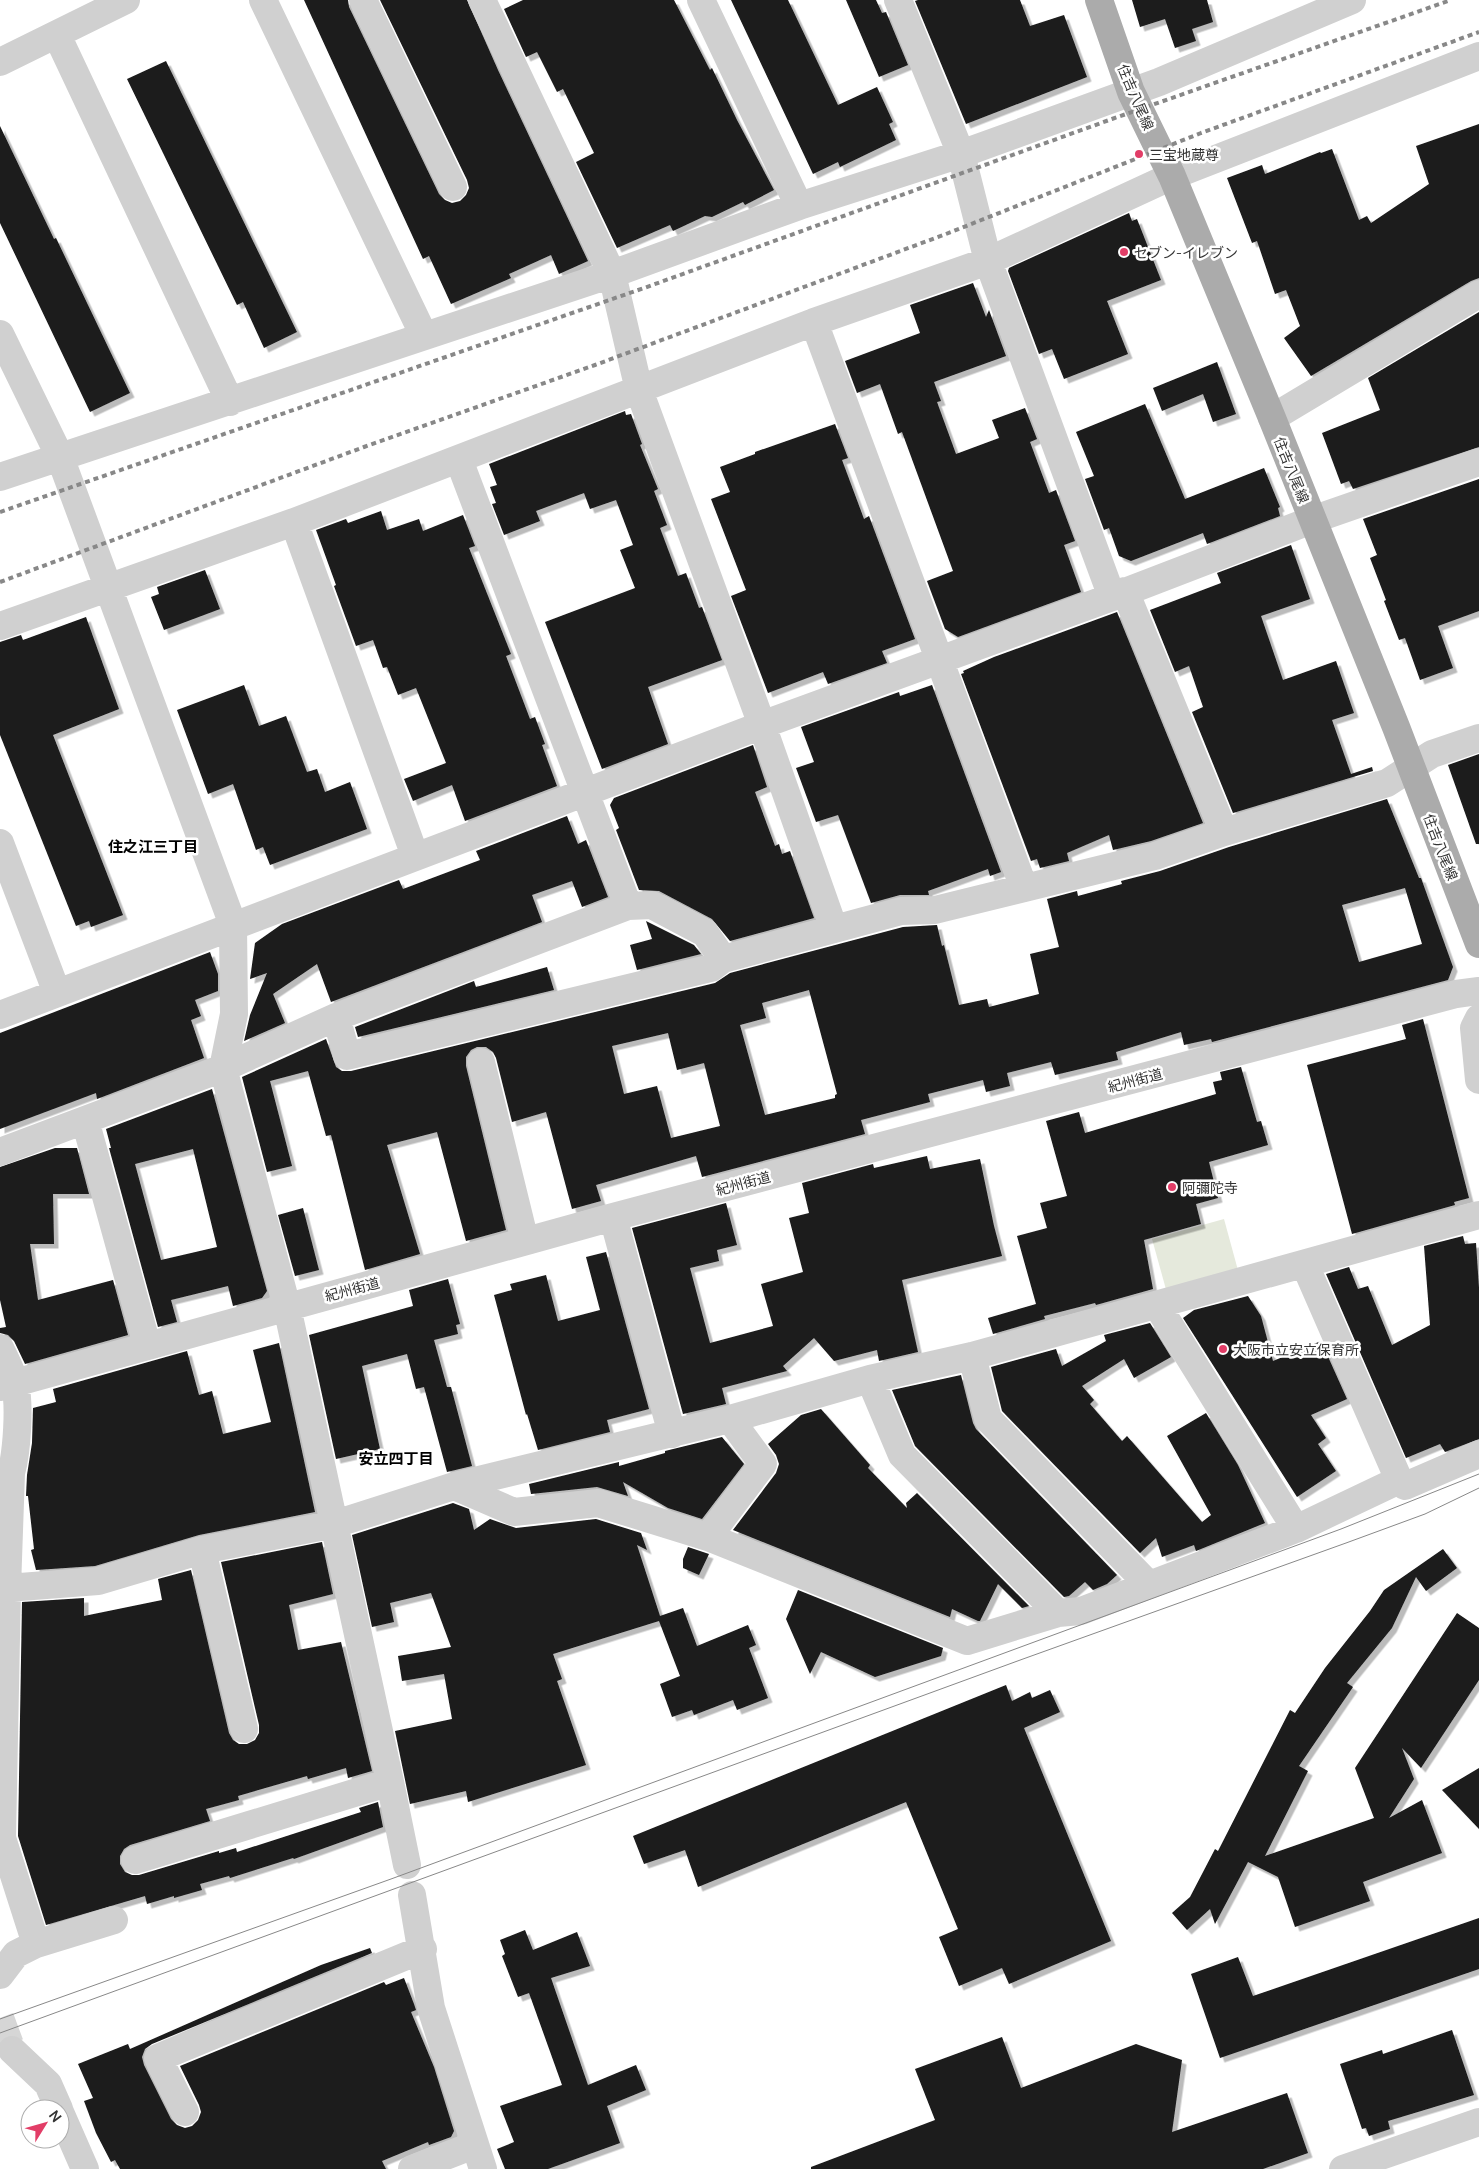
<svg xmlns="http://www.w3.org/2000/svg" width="1479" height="2169" viewBox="0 0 1479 2169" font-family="Manrope,'Noto Sans JP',sans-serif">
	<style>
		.green { fill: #e5e9dc }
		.building { fill: #1a1a1a; fill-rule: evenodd; filter: url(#shadow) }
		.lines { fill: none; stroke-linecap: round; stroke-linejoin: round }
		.minor-tunnel { stroke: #d6d6d6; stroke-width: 28; stroke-dasharray: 28 14; stroke-linecap: butt }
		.minor { stroke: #d0d0d0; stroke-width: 28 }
		.major { stroke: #ababab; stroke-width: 28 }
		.tram { stroke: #888; stroke-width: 1 }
		.rail { stroke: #888; stroke-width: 4; stroke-dasharray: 5 4; stroke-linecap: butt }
		.poi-dot { fill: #e23d67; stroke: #fff; stroke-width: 2 }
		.labels { text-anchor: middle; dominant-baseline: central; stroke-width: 5; stroke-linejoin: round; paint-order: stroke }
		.street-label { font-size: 14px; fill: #333; stroke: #fff }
		.poi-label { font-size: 14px; fill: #333; stroke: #fff; text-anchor: start }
		.neighbourhood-label { font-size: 15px; font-weight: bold; fill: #000; stroke: #fff }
	</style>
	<defs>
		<filter id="shadow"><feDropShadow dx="4.5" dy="4.5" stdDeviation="0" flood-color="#0004"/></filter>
	</defs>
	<rect width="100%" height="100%" fill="#fff"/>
	<path class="green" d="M 1224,1219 L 1239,1274 L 1167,1293 L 1152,1239 Z"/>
	<path class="building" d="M 304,0 L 348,0 L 349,7 L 439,194 L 445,200 L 452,203 L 460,201 L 466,195 L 469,188 L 467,180 L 380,0 L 467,0 L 498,70 L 588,261 L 559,274 L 551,255 L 509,274 L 511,278 L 451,304 L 429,256 L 423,259 Z
		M 523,0 L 674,0 L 710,70 L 712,68 L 737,120 L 774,190 L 745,205 L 743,202 L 712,217 L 705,216 L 673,231 L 670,225 L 617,248 L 576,162 L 594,153 L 563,89 L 557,92 L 537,52 L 526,57 L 504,9 Z
		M 731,0 L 788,0 L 838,105 L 877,87 L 893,122 L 889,124 L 896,140 L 840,167 L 838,162 L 813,174 Z
		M 846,0 L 876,0 L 882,13 L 886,12 L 908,65 L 879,77 Z
		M 918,0 L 1020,0 L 1030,26 L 1064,15 L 1087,77 L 966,124 L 915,1 Z
		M 1132,0 L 1207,0 L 1213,22 L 1192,29 L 1196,41 L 1175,48 L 1165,19 L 1140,27 Z
		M 166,61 L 297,332 L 264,348 L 243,302 L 237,305 L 127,79 Z
		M 1479,124 L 1479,278 L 1471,281 L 1311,376 L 1284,338 L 1300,326 L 1286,290 L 1275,294 L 1257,241 L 1252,243 L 1227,178 L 1262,165 L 1265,174 L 1320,152 L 1321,153 L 1332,149 L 1359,220 L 1367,216 L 1371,223 L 1429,184 L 1416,146 Z
		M 0,126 L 54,239 L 56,238 L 130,393 L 90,412 L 0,223 Z
		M 1129,213 L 1132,221 L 1137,219 L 1161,280 L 1107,301 L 1128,354 L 1064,379 L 1052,349 L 1039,354 L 1008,271 L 1009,268 Z
		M 973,283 L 986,317 L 989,310 L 1006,356 L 934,382 L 941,401 L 937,402 L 956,454 L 999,438 L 992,420 L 1025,408 L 1037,439 L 1030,442 L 1049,493 L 1056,490 L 1075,541 L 1064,545 L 1081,592 L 958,637 L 945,629 L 927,581 L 953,571 L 902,432 L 898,434 L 880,384 L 857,393 L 845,361 L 920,333 L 910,305 Z
		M 1479,312 L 1479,447 L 1353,489 L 1349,481 L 1341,484 L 1322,433 L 1380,410 L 1368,378 Z
		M 1217,362 L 1236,414 L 1213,422 L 1203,394 L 1162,411 L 1153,388 Z
		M 1145,404 L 1185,499 L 1264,468 L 1280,507 L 1278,508 L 1280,516 L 1207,544 L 1203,533 L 1131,561 L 1119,556 L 1109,528 L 1104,530 L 1085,479 L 1094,476 L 1076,432 Z
		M 625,411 L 626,415 L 631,414 L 642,444 L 640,445 L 658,489 L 654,491 L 667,525 L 660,528 L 678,576 L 686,573 L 699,608 L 702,607 L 722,660 L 648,687 L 668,744 L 602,769 L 545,622 L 635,588 L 620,550 L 633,545 L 616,500 L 590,509 L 584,493 L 536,511 L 540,521 L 504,535 L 492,504 L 496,503 L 490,487 L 497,485 L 489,464 Z
		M 835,424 L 848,458 L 842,460 L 864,519 L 869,516 L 915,639 L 882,651 L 887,663 L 828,684 L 823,672 L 768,693 L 731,596 L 746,590 L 711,499 L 730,492 L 720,467 L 755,454 L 755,452 Z
		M 1479,479 L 1479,611 L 1438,626 L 1453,668 L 1420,680 L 1405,638 L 1399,640 L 1384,601 L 1386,600 L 1370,558 L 1377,555 L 1363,519 Z
		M 381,511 L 387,530 L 419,519 L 423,531 L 463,515 L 475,546 L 469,548 L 511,654 L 506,656 L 530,719 L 535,717 L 545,744 L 542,745 L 557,786 L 465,821 L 452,785 L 413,801 L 404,779 L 446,763 L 416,688 L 398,695 L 387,667 L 383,668 L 373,640 L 356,646 L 334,586 L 336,585 L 316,530 L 346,519 L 348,523 Z
		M 1291,545 L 1310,599 L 1261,616 L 1283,680 L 1336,661 L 1354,713 L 1332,720 L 1351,774 L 1372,767 L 1373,771 L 1233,813 L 1192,712 L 1203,707 L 1189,666 L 1175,672 L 1150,610 L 1221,583 L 1217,573 Z
		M 205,570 L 220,609 L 164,630 L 151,597 L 159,594 L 157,587 Z
		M 1117,612 L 1203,823 L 1151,841 L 1113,850 L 1109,835 L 1067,853 L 1069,861 L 1040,868 L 1037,859 L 1031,861 L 961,674 L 964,673 L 963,671 L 994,657 Z
		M 86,617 L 119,709 L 53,735 L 123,915 L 91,927 L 89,921 L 76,926 L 0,735 L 0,642 L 21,635 L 23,640 Z
		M 244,685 L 259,726 L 286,716 L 307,772 L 317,769 L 325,792 L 350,782 L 367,829 L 270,865 L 263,847 L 256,850 L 233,784 L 208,794 L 177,710 Z
		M 932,685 L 1001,872 L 990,876 L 988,869 L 928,891 L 929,895 L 900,895 L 871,903 L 838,815 L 816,822 L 796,768 L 814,762 L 801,727 L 899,692 L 900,696 Z
		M 753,745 L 767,787 L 755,792 L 775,846 L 779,844 L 782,854 L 790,851 L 814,918 L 730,941 L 712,919 L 659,891 L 639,890 L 616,830 L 619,828 L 610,805 L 614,798 Z
		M 1479,754 L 1479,844 L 1476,844 L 1448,765 Z
		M 1387,799 L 1419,878 L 1421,878 L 1453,967 L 1448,980 L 1212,1042 L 1211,1039 L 1184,1045 L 1181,1032 L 1116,1052 L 1118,1060 L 1055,1075 L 1051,1062 L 1007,1073 L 1010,1086 L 986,1092 L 983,1080 L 928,1094 L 930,1102 L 861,1120 L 865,1134 L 702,1177 L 696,1156 L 596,1185 L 601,1201 L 572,1209 L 546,1112 L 512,1122 L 496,1058 L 493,1052 L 486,1047 L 477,1047 L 471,1050 L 466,1057 L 466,1066 L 506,1230 L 466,1241 L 437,1132 L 387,1145 L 420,1254 L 365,1270 L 331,1135 L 326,1136 L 308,1071 L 270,1081 L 292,1166 L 267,1172 L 242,1077 L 326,1039 L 336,1067 L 342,1071 L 351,1071 L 715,983 L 730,973 L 903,927 L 937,925 L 942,946 L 944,945 L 959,1005 L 987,999 L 989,1007 L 1039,994 L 1030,954 L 1059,947 L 1047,899 L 1077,891 L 1078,896 L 1122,884 L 1121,881 L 1160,871 L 1229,847 ZM 1405,888 L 1422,944 L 1359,962 L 1342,905 ZM 809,990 L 837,1094 L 835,1095 L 835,1098 L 765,1115 L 740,1025 L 766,1018 L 762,1003 ZM 668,1033 L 677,1070 L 704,1063 L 720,1126 L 671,1138 L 657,1086 L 624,1094 L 612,1046 Z
		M 567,816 L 578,844 L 586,840 L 608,897 L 582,907 L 572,881 L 532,895 L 542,922 L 331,1002 L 317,964 L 273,994 L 285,1023 L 244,1041 L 250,1015 L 267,973 L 250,979 L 255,943 L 282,924 L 399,880 L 403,889 L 480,860 L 476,851 Z
		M 646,921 L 694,945 L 701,954 L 637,970 L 630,945 L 652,939 Z
		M 210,952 L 218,974 L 218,991 L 195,1000 L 201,1016 L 191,1020 L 204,1058 L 97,1099 L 96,1093 L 0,1129 L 0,1033 Z
		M 547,967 L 554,990 L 358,1037 L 355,1027 L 474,981 L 476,987 Z
		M 1423,1019 L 1469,1198 L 1454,1202 L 1455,1205 L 1352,1234 L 1307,1065 L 1406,1039 L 1402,1025 Z
		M 1241,1067 L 1257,1122 L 1261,1121 L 1268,1145 L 1209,1162 L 1218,1198 L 1196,1204 L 1201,1224 L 1144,1240 L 1153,1289 L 1096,1305 L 1095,1303 L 1044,1316 L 1045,1319 L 993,1334 L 988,1318 L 1036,1304 L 1017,1236 L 1047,1228 L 1040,1203 L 1067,1196 L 1046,1121 L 1079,1112 L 1085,1133 L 1216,1094 L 1213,1082 L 1222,1080 L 1220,1072 Z
		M 212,1089 L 267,1291 L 262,1298 L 233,1306 L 228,1286 L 171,1300 L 177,1322 L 158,1327 L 109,1148 L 111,1148 L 106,1129 ZM 193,1149 L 217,1247 L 161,1260 L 135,1164 Z
		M 55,1148 L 77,1148 L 89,1194 L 53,1194 L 54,1244 L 30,1244 L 38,1300 L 113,1280 L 128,1335 L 25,1364 L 14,1341 L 8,1335 L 0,1333 L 0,1328 L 6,1327 L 0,1300 L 0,1167 Z
		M 927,1156 L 930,1169 L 980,1159 L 994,1226 L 1002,1256 L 902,1280 L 918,1352 L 879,1361 L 877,1350 L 834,1361 L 814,1338 L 783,1366 L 787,1371 L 722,1388 L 726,1404 L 683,1414 L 632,1228 L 726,1203 L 737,1245 L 717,1250 L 719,1261 L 690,1268 L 710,1343 L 773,1326 L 761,1284 L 803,1272 L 789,1218 L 809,1213 L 802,1183 L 873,1164 L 874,1168 Z
		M 303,1208 L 319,1270 L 295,1276 L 278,1215 Z
		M 1463,1236 L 1465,1244 L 1476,1243 L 1479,1288 L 1479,1439 L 1445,1452 L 1440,1444 L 1406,1458 L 1326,1274 L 1349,1267 L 1358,1289 L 1368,1286 L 1392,1345 L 1430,1325 L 1424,1246 Z
		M 606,1252 L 649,1409 L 607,1420 L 610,1432 L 538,1450 L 527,1414 L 526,1415 L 494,1295 L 512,1290 L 510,1284 L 546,1275 L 558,1321 L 600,1310 L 586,1257 Z
		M 448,1279 L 460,1324 L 456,1325 L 458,1334 L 434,1340 L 447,1387 L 451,1387 L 472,1466 L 447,1472 L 424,1387 L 416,1389 L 407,1354 L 362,1366 L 380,1449 L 336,1459 L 309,1335 L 413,1306 L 409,1290 Z
		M 1248,1296 L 1261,1316 L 1273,1361 L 1321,1341 L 1347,1399 L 1311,1415 L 1326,1438 L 1318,1444 L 1336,1471 L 1297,1497 L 1183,1318 L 1194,1310 Z
		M 1150,1323 L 1171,1357 L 1134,1378 L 1124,1359 L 1082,1386 L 1094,1400 L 1090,1404 L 1122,1441 L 1127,1436 L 1202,1522 L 1211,1515 L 1167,1436 L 1206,1413 L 1238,1465 L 1265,1523 L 1196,1551 L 1194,1545 L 1162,1557 L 1156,1538 L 1140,1553 L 1002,1411 L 991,1367 L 1056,1349 L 1062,1366 L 1106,1341 L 1104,1335 Z
		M 279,1343 L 315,1512 L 199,1535 L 95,1566 L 36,1570 L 31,1550 L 34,1549 L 28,1496 L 26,1496 L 27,1475 L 32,1443 L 33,1408 L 56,1402 L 53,1389 L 187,1351 L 199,1395 L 212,1391 L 223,1434 L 271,1422 L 253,1350 Z
		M 961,1375 L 973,1423 L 976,1429 L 1117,1575 L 1107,1584 L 1093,1590 L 1085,1582 L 1069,1596 L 1064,1597 L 915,1446 L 892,1390 Z
		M 821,1409 L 870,1465 L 868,1468 L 904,1505 L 907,1508 L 906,1503 L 917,1493 L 1029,1606 L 1022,1608 L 998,1584 L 980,1621 L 978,1621 L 952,1609 L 950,1617 L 733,1530 L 776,1473 L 779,1464 L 776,1455 L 768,1444 L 801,1415 Z
		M 722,1437 L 744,1464 L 702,1519 L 668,1508 L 623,1482 L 628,1496 L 597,1487 L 531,1494 L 529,1484 L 619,1462 L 619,1466 L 665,1453 L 665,1451 Z
		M 453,1503 L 469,1509 L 474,1530 L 490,1519 L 516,1528 L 596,1519 L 641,1533 L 647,1550 L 637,1545 L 660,1616 L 683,1608 L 697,1646 L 748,1625 L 756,1645 L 749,1648 L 768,1698 L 737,1710 L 733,1700 L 694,1715 L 692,1710 L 672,1717 L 660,1684 L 680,1676 L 659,1621 L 553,1654 L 562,1679 L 557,1681 L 586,1765 L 468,1802 L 466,1791 L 410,1804 L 395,1731 L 452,1719 L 444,1674 L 402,1681 L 398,1656 L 451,1647 L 431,1593 L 390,1603 L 394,1622 L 372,1627 L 352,1535 Z
		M 322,1542 L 333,1594 L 289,1605 L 298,1650 L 341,1642 L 372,1771 L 348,1778 L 346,1768 L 308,1779 L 307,1776 L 238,1796 L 239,1800 L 206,1809 L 210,1821 L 130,1845 L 124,1849 L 120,1856 L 120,1864 L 125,1872 L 132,1875 L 139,1875 L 219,1851 L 219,1853 L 236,1848 L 237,1852 L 361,1812 L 359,1808 L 378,1802 L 383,1827 L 294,1859 L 293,1858 L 230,1878 L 229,1876 L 200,1884 L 202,1890 L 174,1898 L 174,1896 L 147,1904 L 145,1896 L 46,1925 L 18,1836 L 22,1602 L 84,1598 L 84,1616 L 162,1600 L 158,1579 L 191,1570 L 229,1733 L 233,1740 L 239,1744 L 247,1744 L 255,1740 L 259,1733 L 259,1725 L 221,1562 Z
		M 688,1547 L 709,1554 L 699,1575 L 683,1568 L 683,1559 Z
		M 1443,1549 L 1457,1568 L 1426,1591 L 1416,1577 L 1392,1628 L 1347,1683 L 1353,1687 L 1299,1766 L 1308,1771 L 1265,1856 L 1374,1818 L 1355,1768 L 1457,1613 L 1479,1628 L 1479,1680 L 1421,1768 L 1402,1748 L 1414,1779 L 1389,1818 L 1422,1800 L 1442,1853 L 1363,1882 L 1370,1901 L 1295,1927 L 1278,1877 L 1248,1862 L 1215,1924 L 1210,1909 L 1187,1930 L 1172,1913 L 1190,1897 L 1215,1849 L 1218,1851 L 1290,1710 L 1295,1713 L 1325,1668 L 1370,1611 L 1384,1590 Z
		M 798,1590 L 943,1648 L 941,1656 L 875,1677 L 821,1652 L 810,1674 L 786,1619 Z
		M 1006,1685 L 1012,1701 L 1030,1692 L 1032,1698 L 1050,1690 L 1060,1712 L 1024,1728 L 1111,1941 L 1009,1984 L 1002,1968 L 959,1986 L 939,1937 L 958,1929 L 906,1802 L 698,1887 L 685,1850 L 644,1864 L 633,1836 Z
		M 1479,1768 L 1479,1829 L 1442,1790 Z
		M 1479,1918 L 1479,1969 L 1220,2058 L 1191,1974 L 1238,1957 L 1253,1996 Z
		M 525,1930 L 533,1950 L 577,1932 L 590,1966 L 551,1978 L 588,2085 L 636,2065 L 646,2090 L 607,2106 L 620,2143 L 548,2169 L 505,2169 L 497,2149 L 514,2142 L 500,2106 L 562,2085 L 529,1993 L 518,1997 L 502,1956 L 505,1954 L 500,1940 Z
		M 370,1948 L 372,1953 L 152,2044 L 145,2049 L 142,2057 L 144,2065 L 171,2119 L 177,2125 L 185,2128 L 192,2126 L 198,2120 L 201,2112 L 199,2105 L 180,2066 L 384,1982 L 386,1985 L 404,1978 L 414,2004 L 416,2010 L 411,2012 L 434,2067 L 454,2131 L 451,2137 L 429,2145 L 428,2142 L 382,2161 L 386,2169 L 120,2169 L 115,2160 L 111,2162 L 96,2133 L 84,2101 L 93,2098 L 78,2064 L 128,2044 L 130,2049 L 321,1965 Z
		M 1452,2030 L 1474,2095 L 1388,2121 L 1390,2129 L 1369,2136 L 1366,2128 L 1362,2129 L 1340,2064 L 1382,2050 L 1383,2054 Z
		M 1002,2037 L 1021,2088 L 1136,2044 L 1182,2060 L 1172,2132 L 1287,2093 L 1308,2153 L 1263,2169 L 811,2169 L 811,2167 L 935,2120 L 915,2069 Z"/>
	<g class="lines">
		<path class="minor-tunnel" d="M 0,2018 L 12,2050"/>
		<path class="minor" d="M 263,0 L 424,336
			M 363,0 L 453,187
			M 482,0 L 612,274 L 639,390 L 762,725 L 834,929
			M 701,0 L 799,206
			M 898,0 L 961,154 L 988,261 L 1112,597
			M 57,35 L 230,402
			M 0,62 L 126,0
			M 814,322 L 1024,888
			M 0,334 L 60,457 L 233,925 L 234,1014 L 223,1068 L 287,1307 L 390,1782 L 407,1865
			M 1272,418 L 1479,294
			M 459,460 L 628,906
			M 0,477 L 612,274 L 799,206 L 961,154 L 1159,82 L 1352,0
			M 294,522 L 415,856
			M 1125,591 L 1224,832
			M 0,626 L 294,522 L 814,322 L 988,261 L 1172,176 L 1479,56
			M 0,843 L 57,993
			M 0,1015 L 762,725 L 1112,597 L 1312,520 L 1479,462
			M 336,1017 L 347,1056 L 711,968 L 723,959
			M 1479,1018 L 1474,1028 L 1479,1080
			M 481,1062 L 525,1241
			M 85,1120 L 147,1345
			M 0,1152 L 223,1068 L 336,1017 L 628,906 L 652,905 L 705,933 L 723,959 L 901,911 L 935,910 L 1155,856 L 1224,832 L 1387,783 L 1432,754 L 1479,738
			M 613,1217 L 672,1434
			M 1305,1265 L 1399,1480 L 1405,1486 L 1479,1454
			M 1157,1305 L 1296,1529
			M 0,1348 C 5,1359 12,1371 15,1384 C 20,1405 17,1452 11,1473 L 7,1588
			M 870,1379 L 902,1455 L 1058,1613
			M 0,1387 L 613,1217 L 1456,994 L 1479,991
			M 454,1486 L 514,1512 L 598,1503 L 708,1537 L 967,1641 L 1058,1613 L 1081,1611 L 1149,1585 L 988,1419 L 972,1356
			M 708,1537 L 763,1464 L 730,1419
			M 202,1550 L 244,1729
			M 1149,1585 L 1296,1529 L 1399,1480
			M 135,1860 L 390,1782
			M 412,1895 L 431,2008 L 483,2169
			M 114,1920 L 36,1944 L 2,1838 L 7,1588 L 98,1581 L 202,1550 L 335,1524 L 454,1486 L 730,1419 L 870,1379 L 972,1356 L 1479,1215
			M 0,1975 L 16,1954 L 36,1944
			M 12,2050 L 48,2084 L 59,2109
			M 60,2112 L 85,2169
			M 185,2112 L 158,2058 L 423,1949
			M 412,2169 L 474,2145
			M 1343,2169 L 1479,2122"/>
		<path class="major" d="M 1099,0 L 1131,92 L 1172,176 L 1272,418 L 1396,727 L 1479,944"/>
		<path class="tram" d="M 0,2019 L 391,1879 L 1341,1529 L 1479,1474
			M 0,2033 L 1023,1659 L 1346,1543 L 1425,1514 L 1479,1488"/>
		<path class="rail" d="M 0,512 L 644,288 L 1112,119 L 1451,0
			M 0,582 L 364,447 L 595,365 L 946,234 L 1201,133 L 1479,32"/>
	</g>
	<g class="poi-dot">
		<circle cx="1139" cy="154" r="5"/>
		<circle cx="1124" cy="252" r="5"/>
		<circle cx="1172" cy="1187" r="5"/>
		<circle cx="1223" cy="1349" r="5"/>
	</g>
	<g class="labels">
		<g class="street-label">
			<text transform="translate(1136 97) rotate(67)">住吉八尾線</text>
			<text transform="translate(1292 470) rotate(68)">住吉八尾線</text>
			<text transform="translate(1441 847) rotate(69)">住吉八尾線</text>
			<text transform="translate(1135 1080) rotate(-15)">紀州街道</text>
			<text transform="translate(743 1183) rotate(-15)">紀州街道</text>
			<text transform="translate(352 1289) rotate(-15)">紀州街道</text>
		</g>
		<g class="poi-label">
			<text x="1149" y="154">三宝地蔵尊</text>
			<text x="1134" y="252">セブン-イレブン</text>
			<text x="1182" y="1187">阿彌陀寺</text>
			<text x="1233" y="1349">大阪市立安立保育所</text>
		</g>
		<g class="neighbourhood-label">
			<text x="153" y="846">住之江三丁目</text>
			<text x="396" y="1458">安立四丁目</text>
		</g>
	</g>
	<g transform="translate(45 2124) rotate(53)"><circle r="24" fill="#ffffff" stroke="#adadad"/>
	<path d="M0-4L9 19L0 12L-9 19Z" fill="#e23d67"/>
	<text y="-8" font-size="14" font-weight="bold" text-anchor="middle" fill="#333333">N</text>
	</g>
</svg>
